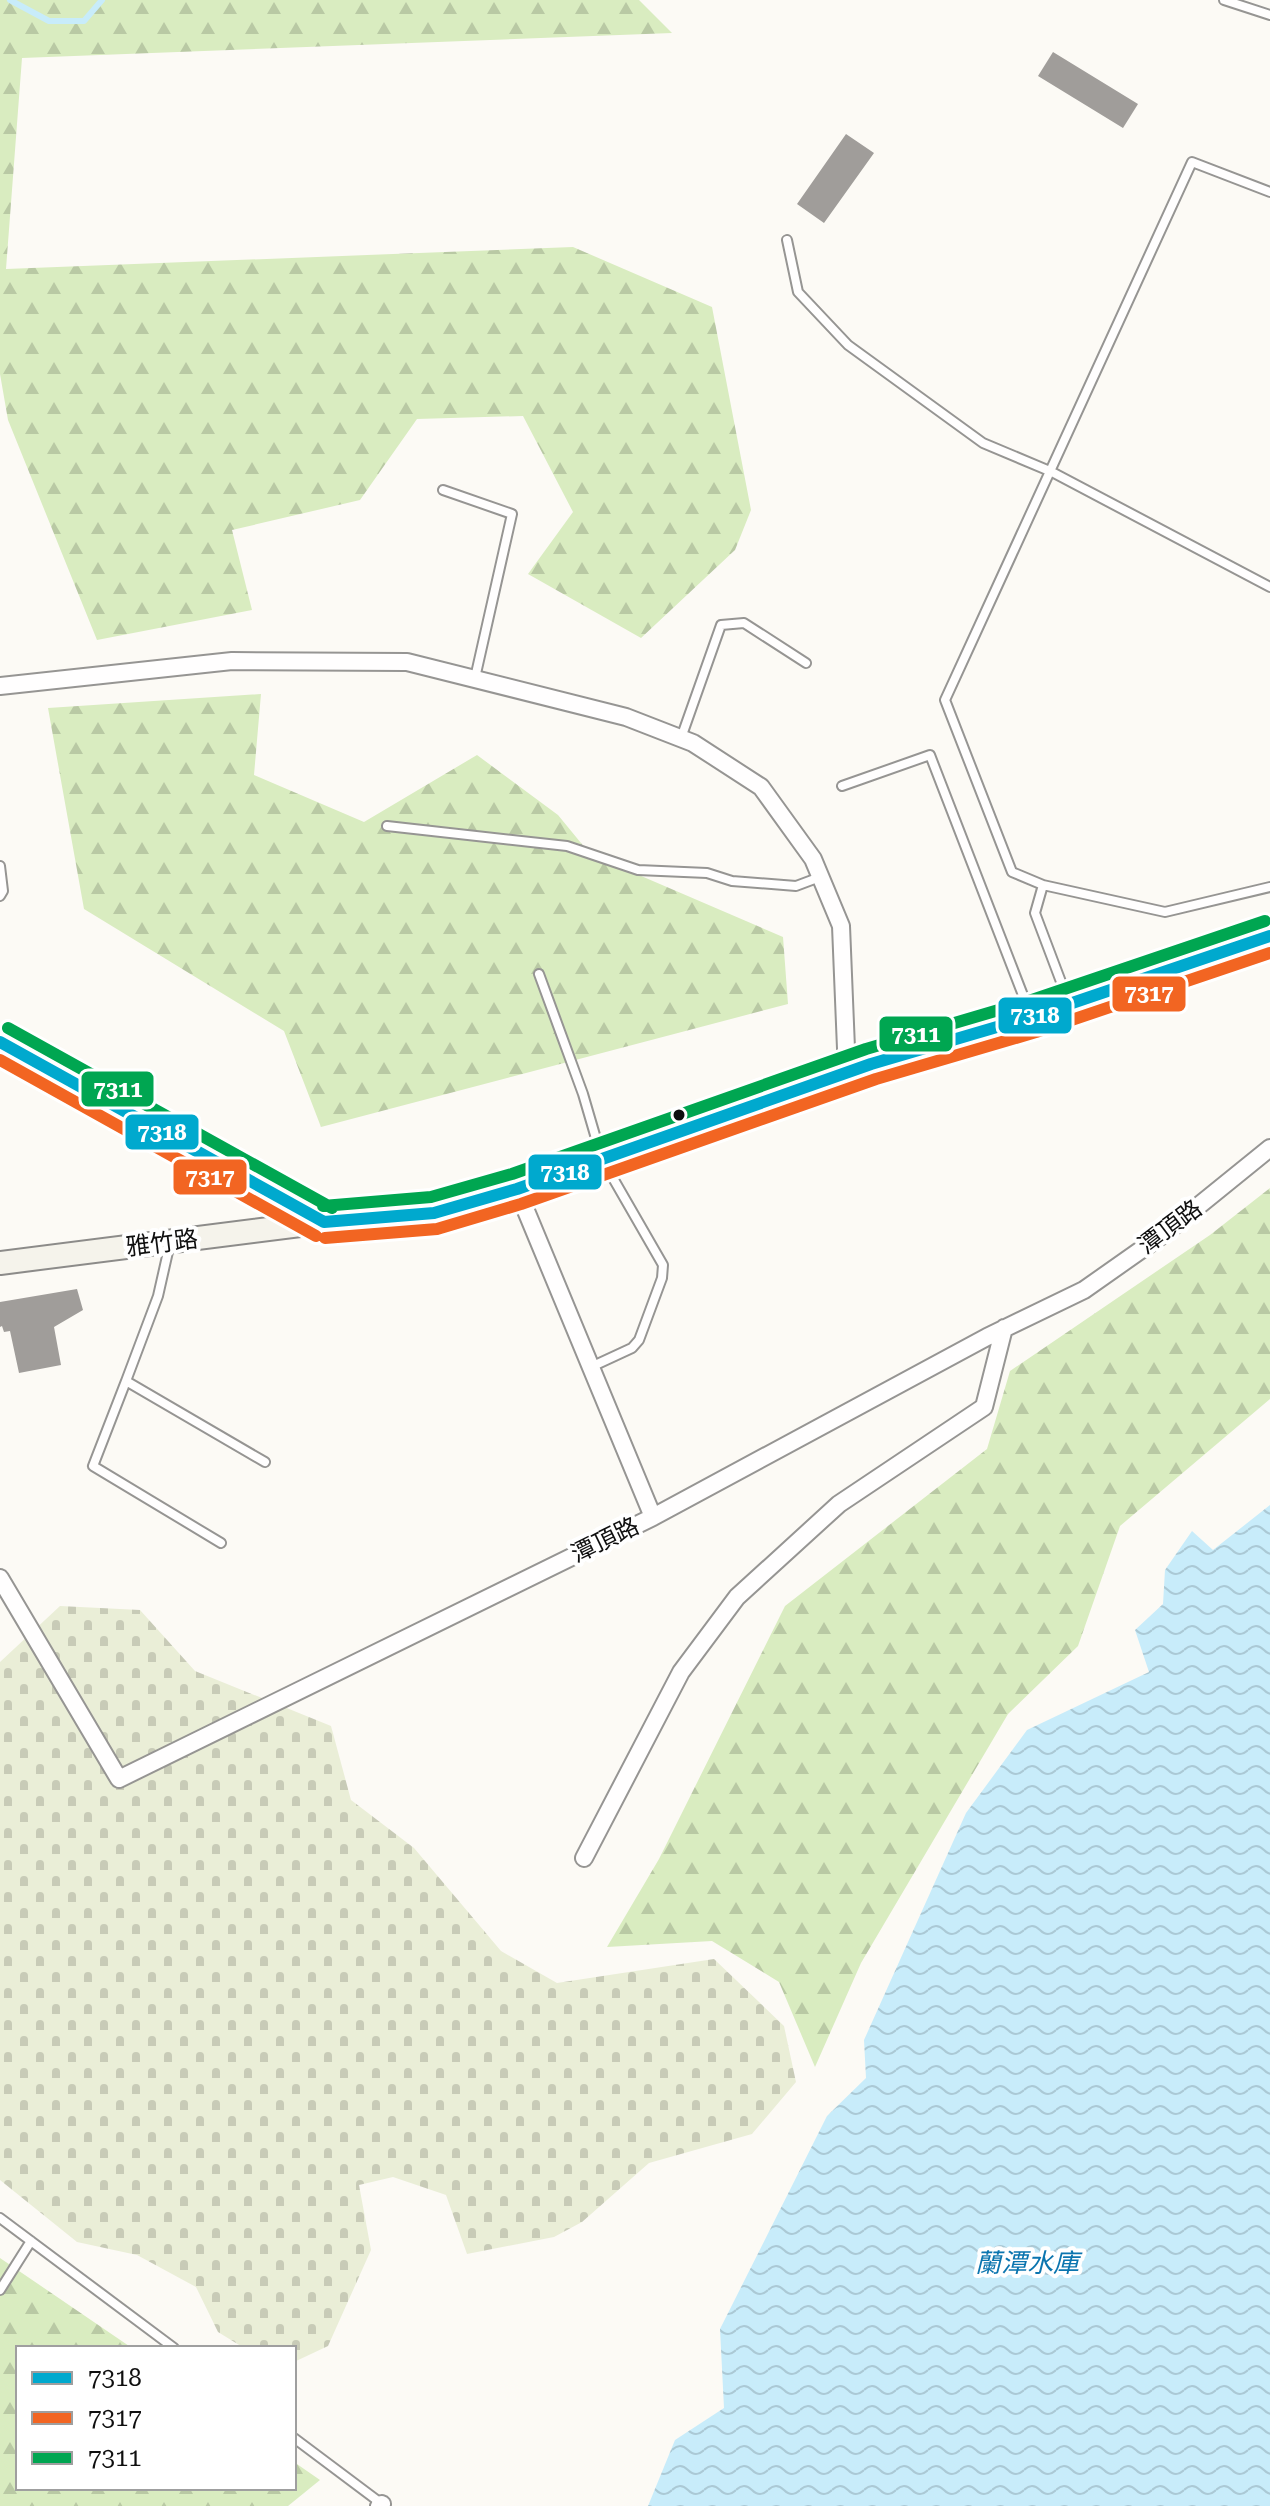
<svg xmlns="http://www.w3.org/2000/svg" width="1270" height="2506" viewBox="0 0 1270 2506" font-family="'Roboto Serif','Noto Sans TC',serif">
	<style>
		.forest { fill: url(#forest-firs) }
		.cemetery { fill: url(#cemetery-stones) }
		.water { fill: url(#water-waves) }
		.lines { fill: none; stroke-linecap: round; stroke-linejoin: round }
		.stream { stroke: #c8ecfa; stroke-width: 6 }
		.building { fill: #a09d9a }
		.lane-casing { stroke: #969593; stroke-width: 12 }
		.street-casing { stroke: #969593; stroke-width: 20 }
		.secondary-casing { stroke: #8c8b89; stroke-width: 26 }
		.lane { stroke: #fffefe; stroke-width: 8 }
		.street { stroke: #fffefe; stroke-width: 16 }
		.secondary { stroke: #f5f3eb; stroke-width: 22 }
		.bus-1-casing { stroke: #fff; stroke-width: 18 }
		.bus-2-casing { stroke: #fff; stroke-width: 18 }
		.bus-3-casing { stroke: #fff; stroke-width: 18 }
		.bus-1 { stroke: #00a9ce; stroke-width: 12 }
		.bus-2 { stroke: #f26522; stroke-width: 12 }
		.bus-3 { stroke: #00a651; stroke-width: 12 }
		.bus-dot { fill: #0f0f0f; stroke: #fff; stroke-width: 3 }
		.labels { text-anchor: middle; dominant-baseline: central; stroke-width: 8; stroke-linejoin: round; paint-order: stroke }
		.street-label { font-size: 24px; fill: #0f0f0f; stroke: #fff }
		.water-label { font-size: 26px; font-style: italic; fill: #0b75af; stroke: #fff }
		.line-badge { stroke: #fff; stroke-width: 3 }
		.badge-label { font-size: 22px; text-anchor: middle; font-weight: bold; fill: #fff }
	</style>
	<defs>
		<pattern id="forest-firs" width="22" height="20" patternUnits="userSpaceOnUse" patternTransform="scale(2)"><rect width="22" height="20" fill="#d9ecc0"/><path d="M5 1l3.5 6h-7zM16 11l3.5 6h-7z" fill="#b9c9a4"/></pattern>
		<pattern id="cemetery-stones" width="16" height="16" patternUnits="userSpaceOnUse" patternTransform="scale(2)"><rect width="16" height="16" fill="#eaeed7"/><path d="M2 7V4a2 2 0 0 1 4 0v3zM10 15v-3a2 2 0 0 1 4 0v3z" fill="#c8cbb7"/></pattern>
		<pattern id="water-waves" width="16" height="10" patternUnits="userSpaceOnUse" patternTransform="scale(2)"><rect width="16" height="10" fill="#c8ecfa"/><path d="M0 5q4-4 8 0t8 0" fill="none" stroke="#abc9d5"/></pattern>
	</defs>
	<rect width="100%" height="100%" fill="#fcfaf5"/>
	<path class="forest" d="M 0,0 L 639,0 L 672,33 L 22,58 L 6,269 L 573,247 L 712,307 L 751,510 L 735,550 L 641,638 L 528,574 L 573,512 L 523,416 L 417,419 L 360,500 L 232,530 L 252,610 L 97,640 L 8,420 L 0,374 Z
		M 261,694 L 254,775 L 364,822 L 477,755 L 558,815 L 590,854 L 783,937 L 788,1004 L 321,1127 L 284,1031 L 84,909 L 48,708 Z
		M 1270,1188 L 1270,1399 L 1120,1526 L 1078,1646 L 1008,1714 L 861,1963 L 815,2067 L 779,1982 L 712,1941 L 607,1947 L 659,1859 L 785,1606 L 987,1449 L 1010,1371 L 1210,1235 Z
		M 0,2258 L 132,2348 L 18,2348 L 18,2488 L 294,2488 L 294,2462 L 320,2480 L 288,2506 L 0,2506 Z"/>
	<path class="cemetery" d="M 60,1606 L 140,1610 L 195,1671 L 331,1726 L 351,1800 L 414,1848 L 501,1951 L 557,1983 L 714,1959 L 784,2026 L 796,2082 L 752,2134 L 649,2163 L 582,2222 L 554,2237 L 467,2254 L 446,2195 L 393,2177 L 359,2185 L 371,2250 L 328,2346 L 294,2362 L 294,2348 L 244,2348 L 218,2332 L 196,2287 L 137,2255 L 77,2242 L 0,2180 L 0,1662 Z"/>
	<path class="water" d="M 1270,1505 L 1270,2506 L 648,2506 L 675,2440 L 724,2408 L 720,2329 L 827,2116 L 866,2078 L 864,2040 L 966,1813 L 1027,1730 L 1149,1672 L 1135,1630 L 1163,1604 L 1165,1570 L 1192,1531 L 1213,1550 Z"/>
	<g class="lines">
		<path class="stream" d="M 10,0 L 49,21 L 84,21 L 102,0"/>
	</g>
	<path class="building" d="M 1053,52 L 1138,104 L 1123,128 L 1038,76 Z
		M 846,134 L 874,153 L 824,223 L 797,204 Z
		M 77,1289 L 83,1310 L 54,1327 L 61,1365 L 19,1373 L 10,1331 L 4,1332 L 2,1326 L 0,1327 L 0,1302 Z"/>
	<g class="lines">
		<defs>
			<path id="lane" d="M 1224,0 L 1270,15
				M 1270,192 L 1192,162 L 945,700 L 1012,872 L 1043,885 L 1165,912 L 1270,887
				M 787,240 L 798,292 L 848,345 L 983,443 L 1052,472 L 1270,587
				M 443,490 L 512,514 L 475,678
				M 681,738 L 721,625 L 744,623 L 806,663
				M 842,786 L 930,755 L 1031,1016
				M 387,826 L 567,846 L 638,870 L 707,873 L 732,881 L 796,886 L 820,877
				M 0,866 L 3,891 L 0,896
				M 1043,885 L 1035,913 L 1069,1003
				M 539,974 L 583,1094 L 602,1159 L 663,1265 L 662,1278 L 639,1340 L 632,1348 L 591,1367
				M 170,1243 L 158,1296 L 126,1381 L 265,1462
				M 126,1381 L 93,1466 L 221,1543
				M 0,2218 L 174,2348
				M 0,2290 L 31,2241
				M 294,2438 L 382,2504"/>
			<path id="street" d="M 0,686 L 232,661 L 407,662 L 626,717 L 693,743 L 761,787 L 813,859 L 841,926 L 847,1073
				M 517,1189 L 653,1517
				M 0,1578 L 119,1779 L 653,1517 L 987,1337 L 1084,1290 L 1165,1233 L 1270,1148
				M 584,1858 L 681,1672 L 737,1597 L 839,1504 L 984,1407 L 1004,1328
				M 379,2506 L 382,2504"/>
			<path id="secondary" d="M 0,1042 L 324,1222
				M 0,1263 L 324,1222 L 434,1213 L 517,1189 L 871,1064 L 1031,1017 L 1270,936"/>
		</defs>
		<use href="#lane" class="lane-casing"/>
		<use href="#street" class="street-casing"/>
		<use href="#secondary" class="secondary-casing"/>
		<use href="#lane" class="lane"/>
		<use href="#street" class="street"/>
		<use href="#secondary" class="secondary"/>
		<defs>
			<path id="bus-1" d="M 0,1042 L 324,1222
				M 324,1222 L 434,1213 L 517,1189 L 871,1064 L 1031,1017 L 1270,936"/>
			<path id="bus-2" d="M 0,1060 L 316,1236
				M 325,1238 L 437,1229 L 521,1204 L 876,1079 L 1036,1032 L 1270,953"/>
			<path id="bus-3" d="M 8,1028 L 332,1208
				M 323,1206 L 431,1197 L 512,1174 L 866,1049 L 1026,1002 L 1265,921"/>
		</defs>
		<use href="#bus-1" class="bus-1-casing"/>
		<use href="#bus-2" class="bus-2-casing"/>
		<use href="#bus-3" class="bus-3-casing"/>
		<use href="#bus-1" class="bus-1"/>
		<use href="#bus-2" class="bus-2"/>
		<use href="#bus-3" class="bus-3"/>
	</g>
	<circle class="bus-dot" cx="679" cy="1115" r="7"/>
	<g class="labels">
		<g class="street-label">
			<text transform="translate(1170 1227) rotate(-37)">潭頂路</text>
			<text transform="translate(162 1243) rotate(-7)">雅竹路</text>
			<text transform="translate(605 1540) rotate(-26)">潭頂路</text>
		</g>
		<g class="water-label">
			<text x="1027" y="2263">蘭潭水庫</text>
		</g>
	</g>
	<g class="line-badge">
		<rect x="1111" y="975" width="76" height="38" rx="8" fill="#f26522"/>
		<rect x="997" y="996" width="76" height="39" rx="8" fill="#00a9ce"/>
		<rect x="878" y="1015" width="76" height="38" rx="8" fill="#00a651"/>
		<rect x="80" y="1070" width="75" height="38" rx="8" fill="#00a651"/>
		<rect x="124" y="1113" width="76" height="38" rx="8" fill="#00a9ce"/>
		<rect x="527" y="1153" width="76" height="38" rx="8" fill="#00a9ce"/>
		<rect x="172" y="1158" width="76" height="38" rx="8" fill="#f26522"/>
	</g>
	<g class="badge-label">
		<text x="1149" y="1001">7317</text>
		<text x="1035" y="1023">7318</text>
		<text x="916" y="1042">7311</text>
		<text x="118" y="1097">7311</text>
		<text x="162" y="1140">7318</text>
		<text x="565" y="1180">7318</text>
		<text x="210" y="1185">7317</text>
	</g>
	<rect x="16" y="2346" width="280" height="144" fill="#ffffff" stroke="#9f9f9f" stroke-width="2"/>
	<rect x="32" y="2372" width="40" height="12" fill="#00a9ce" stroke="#9f9f9f" stroke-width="2"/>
	<text x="88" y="2386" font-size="24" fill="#0f0f0f">7318</text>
	<rect x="32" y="2412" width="40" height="12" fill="#f26522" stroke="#9f9f9f" stroke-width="2"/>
	<text x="88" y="2426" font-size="24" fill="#0f0f0f">7317</text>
	<rect x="32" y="2452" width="40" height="12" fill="#00a651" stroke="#9f9f9f" stroke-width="2"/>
	<text x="88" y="2466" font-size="24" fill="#0f0f0f">7311</text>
</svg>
